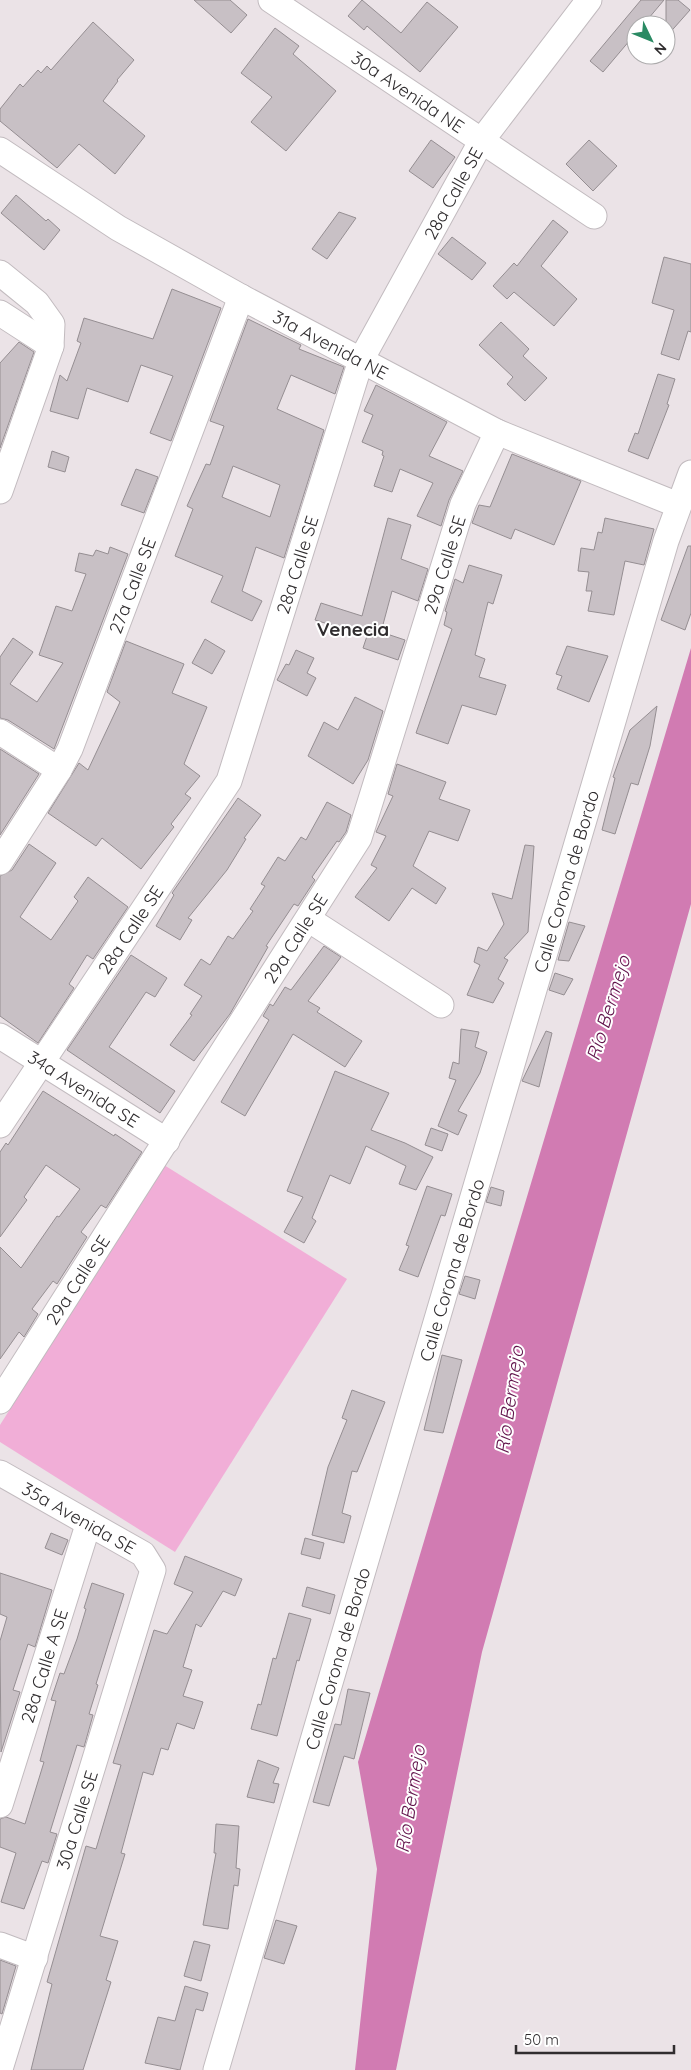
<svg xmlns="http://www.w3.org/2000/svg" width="691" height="2070" viewBox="0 0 691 2070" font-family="Quicksand,sans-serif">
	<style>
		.green { fill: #f1aed7 }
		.water { fill: #d17bb2 }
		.building { fill: #c8c0c5; stroke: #958e92; fill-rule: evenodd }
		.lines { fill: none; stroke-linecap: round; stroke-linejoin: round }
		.minor-casing { stroke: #c2bbbf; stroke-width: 27 }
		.minor { stroke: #fff; stroke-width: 25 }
		.labels { text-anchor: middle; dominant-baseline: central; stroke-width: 4; stroke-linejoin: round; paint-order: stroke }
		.street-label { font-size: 18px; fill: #302d2f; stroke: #fff }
		.neighbourhood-label { font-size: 19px; font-weight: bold; fill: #302d2f; stroke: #fff }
		.water-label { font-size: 19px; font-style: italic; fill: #60124a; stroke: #fff }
	</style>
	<rect width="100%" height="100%" fill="#ebe3e7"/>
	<path class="green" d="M 164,1165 L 347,1279 L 175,1552 L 0,1442 L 0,1425 Z"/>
	<path class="water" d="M 691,648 L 691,904 L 482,1652 L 396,2070 L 355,2070 L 377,1869 L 358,1762 Z"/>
	<path class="building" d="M 194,0 L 230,0 L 247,15 L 231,33 Z
		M 362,0 L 401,33 L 427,2 L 458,27 L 420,72 L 367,26 L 364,30 L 348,16 Z
		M 641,0 L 664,0 L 643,25 L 636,25 L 636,33 L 603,72 L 590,61 Z
		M 666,0 L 678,0 L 690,10 L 666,37 Z
		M 93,22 L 134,60 L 117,80 L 118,81 L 103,101 L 145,136 L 115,174 L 79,144 L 57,168 L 0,121 L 0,109 L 20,84 L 23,87 L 38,70 L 41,73 L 47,66 L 51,70 Z
		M 275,28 L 299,46 L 293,54 L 336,91 L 286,151 L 251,122 L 272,97 L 241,73 Z
		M 431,140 L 455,157 L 433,188 L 409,171 Z
		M 589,140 L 617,166 L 593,191 L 566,164 Z
		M 16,195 L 46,221 L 48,219 L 60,230 L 44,250 L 1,213 Z
		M 339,212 L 356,218 L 327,259 L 312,249 Z
		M 553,220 L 568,232 L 541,266 L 577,299 L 554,326 L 514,292 L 507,299 L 493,286 L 514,263 L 517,266 Z
		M 452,237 L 486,263 L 472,280 L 438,254 Z
		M 664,257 L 691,264 L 691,332 L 688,331 L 679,360 L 661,354 L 674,310 L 652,303 Z
		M 172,289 L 221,308 L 171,441 L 150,433 L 173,376 L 141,365 L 128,402 L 87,388 L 78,419 L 50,411 L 60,375 L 67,381 L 81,343 L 77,341 L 84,318 L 153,339 Z
		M 248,319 L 301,345 L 299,349 L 344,367 L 335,394 L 291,375 L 277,409 L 324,430 L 284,558 L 256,547 L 242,591 L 262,601 L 252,621 L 211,602 L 223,576 L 175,556 L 193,509 L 187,506 L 206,464 L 210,465 L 224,426 L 210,421 ZM 233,466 L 280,485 L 270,517 L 222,497 Z
		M 501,322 L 529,349 L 523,356 L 547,378 L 525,401 L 507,384 L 513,377 L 479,345 Z
		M 19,342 L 34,352 L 0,448 L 0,363 Z
		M 658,374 L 675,379 L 667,404 L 669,405 L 648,459 L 628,451 L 635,433 L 638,434 Z
		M 376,385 L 447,422 L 429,456 L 463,471 L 449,500 L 441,526 L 417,516 L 433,483 L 400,469 L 392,492 L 374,486 L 384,456 L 382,455 L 383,451 L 362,442 L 373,415 L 364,411 Z
		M 52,451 L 69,457 L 65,472 L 48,467 Z
		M 512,454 L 581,481 L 554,545 L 515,529 L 511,539 L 472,523 L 479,505 L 490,507 Z
		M 136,469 L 158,477 L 144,513 L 121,505 Z
		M 388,518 L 411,525 L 401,559 L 428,569 L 418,601 L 392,591 L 381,632 L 405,640 L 398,660 L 363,648 L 367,636 L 315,620 L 321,603 L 362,616 Z
		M 605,518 L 654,529 L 644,565 L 625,561 L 614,615 L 588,611 L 592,591 L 586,591 L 589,572 L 578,571 L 581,548 L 594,550 L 598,532 L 602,533 Z
		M 688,546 L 691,546 L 691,613 L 685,630 L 661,620 Z
		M 110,547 L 128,554 L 54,749 L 8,720 L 0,718 L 0,657 L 13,638 L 33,652 L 10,684 L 37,702 L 63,663 L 39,655 L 56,606 L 72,611 L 86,574 L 75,571 L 79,553 L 93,556 L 96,550 L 108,554 Z
		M 469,565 L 502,575 L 493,604 L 488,602 L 475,655 L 485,659 L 479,677 L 506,685 L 496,715 L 462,705 L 448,744 L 416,733 L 452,629 L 444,625 L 447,612 L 445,611 L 455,579 L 463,583 Z
		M 205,639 L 225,651 L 212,674 L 192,663 Z
		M 126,641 L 184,664 L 172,693 L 207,707 L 184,764 L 200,776 L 185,794 L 191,798 L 171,824 L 174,827 L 141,869 L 102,838 L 96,846 L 48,813 L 79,763 L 88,770 L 120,702 L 107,692 Z
		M 567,646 L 608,656 L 589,702 L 557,689 L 562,676 L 556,674 Z
		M 296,650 L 314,658 L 307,673 L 316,678 L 307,696 L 277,680 L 286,664 L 289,665 Z
		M 355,697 L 383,711 L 368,760 L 353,784 L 308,756 L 324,722 L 338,730 Z
		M 657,706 L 650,746 L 638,785 L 631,783 L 615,834 L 602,830 L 615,778 L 613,777 L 630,730 Z
		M 0,749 L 39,774 L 0,835 Z
		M 397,764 L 446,782 L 439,799 L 470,810 L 458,841 L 429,831 L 413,866 L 446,888 L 436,904 L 412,888 L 389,921 L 355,897 L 377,868 L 371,865 L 386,836 L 376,832 L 393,796 L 388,794 Z
		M 238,798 L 261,815 L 244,838 L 246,839 L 227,870 L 188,918 L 192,920 L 180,940 L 156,926 L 174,895 L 172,893 Z
		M 327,802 L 351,815 L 346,832 L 339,842 L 337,841 L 312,877 L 315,880 L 298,906 L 294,904 L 266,946 L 268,947 L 230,1014 L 194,1061 L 170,1045 L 192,1015 L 190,1014 L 202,996 L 184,985 L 201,959 L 210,965 L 228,936 L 233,939 L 253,911 L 250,909 L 265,886 L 261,884 L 278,857 L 285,861 L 301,837 L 306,840 Z
		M 29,844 L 56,863 L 20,917 L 51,940 L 78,901 L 74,897 L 88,877 L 128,907 L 93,959 L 87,955 L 69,984 L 74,988 L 38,1043 L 0,1016 L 0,876 L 12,870 Z
		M 525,845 L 534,846 L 528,932 L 504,958 L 508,960 L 498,979 L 504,983 L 493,1003 L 467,995 L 480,965 L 474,962 L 478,947 L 487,951 L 504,924 L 492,893 L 512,899 Z
		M 569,922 L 585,926 L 569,961 L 558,960 Z
		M 324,946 L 341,957 L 308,1001 L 320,1008 L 317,1012 L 362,1041 L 345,1067 L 293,1034 L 245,1116 L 221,1102 L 269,1020 L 263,1016 L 270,1004 L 273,1006 L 285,987 L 291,990 Z
		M 131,955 L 167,978 L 155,997 L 146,992 L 109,1047 L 175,1091 L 160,1113 L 67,1050 Z
		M 555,973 L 573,979 L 564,995 L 549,990 Z
		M 461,1029 L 479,1032 L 475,1047 L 487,1052 L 480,1073 L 458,1111 L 467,1115 L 458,1135 L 438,1126 L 456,1080 L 449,1078 L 453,1062 L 459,1064 Z
		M 546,1031 L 552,1033 L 539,1087 L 522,1081 Z
		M 335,1071 L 389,1093 L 371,1130 L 405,1143 L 433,1157 L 416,1190 L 399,1184 L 406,1166 L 366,1146 L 350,1184 L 330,1175 L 312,1218 L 316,1221 L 304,1243 L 284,1232 L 303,1197 L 287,1191 Z
		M 43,1091 L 114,1136 L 115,1134 L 142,1152 L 106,1208 L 101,1205 L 81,1232 L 87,1237 L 57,1284 L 53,1281 L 32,1309 L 38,1314 L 24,1337 L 19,1332 L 0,1359 L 0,1247 L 21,1268 L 57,1216 L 59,1217 L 80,1189 L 46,1165 L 24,1197 L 27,1200 L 0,1237 L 0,1152 L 6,1143 L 8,1145 Z
		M 431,1128 L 448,1134 L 442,1151 L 425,1145 Z
		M 427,1186 L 452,1194 L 445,1216 L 441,1215 L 418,1277 L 399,1270 L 409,1246 L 406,1245 Z
		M 491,1187 L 504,1191 L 501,1206 L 486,1202 Z
		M 465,1276 L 480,1280 L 475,1299 L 459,1294 Z
		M 442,1355 L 462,1360 L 443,1433 L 424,1430 Z
		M 352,1390 L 385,1402 L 357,1472 L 352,1471 L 342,1513 L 351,1516 L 344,1543 L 312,1535 L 328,1467 L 347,1420 L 342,1418 Z
		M 51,1533 L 68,1540 L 62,1555 L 45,1548 Z
		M 305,1538 L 324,1543 L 320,1559 L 301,1554 Z
		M 185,1556 L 242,1579 L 235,1596 L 223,1591 L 201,1627 L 196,1624 L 183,1667 L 192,1670 L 183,1696 L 203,1702 L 194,1729 L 177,1723 L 168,1750 L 161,1748 L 153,1775 L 143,1772 L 121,1853 L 125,1854 L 100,1936 L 118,1941 L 106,1980 L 111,1982 L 83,2070 L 31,2070 L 52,1984 L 47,1982 L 86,1846 L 96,1849 L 121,1765 L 113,1763 L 154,1630 L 167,1634 L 193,1592 L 174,1584 Z
		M 0,1573 L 52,1590 L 35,1647 L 28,1644 L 13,1690 L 20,1692 L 1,1752 L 0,1641 L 7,1617 L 0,1614 Z
		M 92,1583 L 124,1594 L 96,1684 L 98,1685 L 89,1714 L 93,1715 L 84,1747 L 77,1745 L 50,1832 L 57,1834 L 48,1863 L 42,1861 L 24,1909 L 1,1902 L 16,1853 L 0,1847 L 0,1819 L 6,1817 L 25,1824 L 44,1762 L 40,1761 L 56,1701 L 51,1700 L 60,1673 L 64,1674 L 77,1639 L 86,1609 L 84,1608 Z
		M 307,1587 L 335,1595 L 330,1614 L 302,1606 Z
		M 289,1613 L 311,1619 L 299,1661 L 297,1660 L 277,1736 L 251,1729 L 258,1704 L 261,1705 L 273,1658 L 276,1659 Z
		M 348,1689 L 370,1693 L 354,1759 L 344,1756 L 329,1806 L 313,1802 L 335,1724 L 341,1725 Z
		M 258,1760 L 279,1768 L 273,1783 L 279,1784 L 274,1803 L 247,1797 Z
		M 216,1824 L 239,1826 L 236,1868 L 240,1869 L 238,1886 L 234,1885 L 228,1929 L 203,1925 L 216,1853 L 214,1853 Z
		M 276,1920 L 297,1926 L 284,1964 L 264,1958 Z
		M 194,1941 L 210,1945 L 201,1981 L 184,1976 Z
		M 0,1960 L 16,1966 L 2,2014 L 0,2013 Z
		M 185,1986 L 208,1993 L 203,2011 L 196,2009 L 180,2070 L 145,2063 L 158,2017 L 175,2021 Z"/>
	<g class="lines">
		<defs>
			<g id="minor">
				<path id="s1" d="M 271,0 L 594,216"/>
				<path id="s2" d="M 0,150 L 118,228 L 241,297 L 497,432 L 678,505"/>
				<path d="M 0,273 L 37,303 L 52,324 L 51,346 L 0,491"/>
				<path d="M 0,313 L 51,346"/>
				<path d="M 0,732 L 59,770"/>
				<path id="s3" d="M 0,862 L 59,770 L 70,749 L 241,297"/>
				<path d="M 308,919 L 441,1005"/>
				<path id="s4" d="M 0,1036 L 167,1141"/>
				<path id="s5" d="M 0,1125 L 229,781 L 361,360 L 482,140 L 589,0"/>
				<path id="s6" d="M 0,1401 L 359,838 L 463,504 L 497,432"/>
				<path id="s7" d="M 0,1473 L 143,1554 L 153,1570 L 0,2069"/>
				<path id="s8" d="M 0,1805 L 88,1525"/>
				<path d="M 0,1945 L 35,1958"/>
				<path id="s9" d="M 216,2070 L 666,541 L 691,473"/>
			</g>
		</defs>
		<use href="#minor" class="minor-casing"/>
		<use href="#minor" class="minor"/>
	</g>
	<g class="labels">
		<g class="street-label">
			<text stroke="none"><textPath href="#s1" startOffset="165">30a Avenida NE</textPath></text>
			<text stroke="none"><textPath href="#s5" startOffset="1045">28a Calle SE</textPath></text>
			<text stroke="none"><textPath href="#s2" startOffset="384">31a Avenida NE</textPath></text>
			<text stroke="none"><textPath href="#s5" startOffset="640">28a Calle SE</textPath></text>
			<text stroke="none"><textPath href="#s6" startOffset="954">29a Calle SE</textPath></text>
			<text stroke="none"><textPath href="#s3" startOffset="308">27a Calle SE</textPath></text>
			<text stroke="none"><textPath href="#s9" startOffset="1239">Calle Corona de Bordo</textPath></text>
			<text stroke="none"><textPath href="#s5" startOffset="235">28a Calle SE</textPath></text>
			<text stroke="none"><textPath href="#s6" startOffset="549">29a Calle SE</textPath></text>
			<text stroke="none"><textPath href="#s4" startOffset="99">34a Avenida SE</textPath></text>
			<text stroke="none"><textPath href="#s9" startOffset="834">Calle Corona de Bordo</textPath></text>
			<text stroke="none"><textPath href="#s6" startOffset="144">29a Calle SE</textPath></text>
			<text stroke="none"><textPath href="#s7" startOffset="91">35a Avenida SE</textPath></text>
			<text stroke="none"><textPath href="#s9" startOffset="429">Calle Corona de Bordo</textPath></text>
			<text stroke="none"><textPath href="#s8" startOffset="146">28a Calle A SE</textPath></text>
			<text transform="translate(77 1820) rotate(-73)">30a Calle SE</text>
		</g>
		<g class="neighbourhood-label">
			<text x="353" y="629">Venecia</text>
		</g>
		<g class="water-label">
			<text transform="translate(608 1008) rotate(-73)">Río Bermejo</text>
			<text transform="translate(509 1400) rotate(-82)">Río Bermejo</text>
			<text transform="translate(410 1799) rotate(-81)">Río Bermejo</text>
		</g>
	</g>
	<g transform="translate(651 40) rotate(133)"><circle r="24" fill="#ffffff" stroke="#acabac"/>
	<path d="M0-4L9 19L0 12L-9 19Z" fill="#2a8a63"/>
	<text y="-8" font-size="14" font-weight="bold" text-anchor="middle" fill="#302d2f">N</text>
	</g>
	<path d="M516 2045v8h158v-8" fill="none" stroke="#302d2f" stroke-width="2.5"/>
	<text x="524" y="2045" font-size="15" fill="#302d2f" stroke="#ffffff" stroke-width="4" paint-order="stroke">50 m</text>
</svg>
